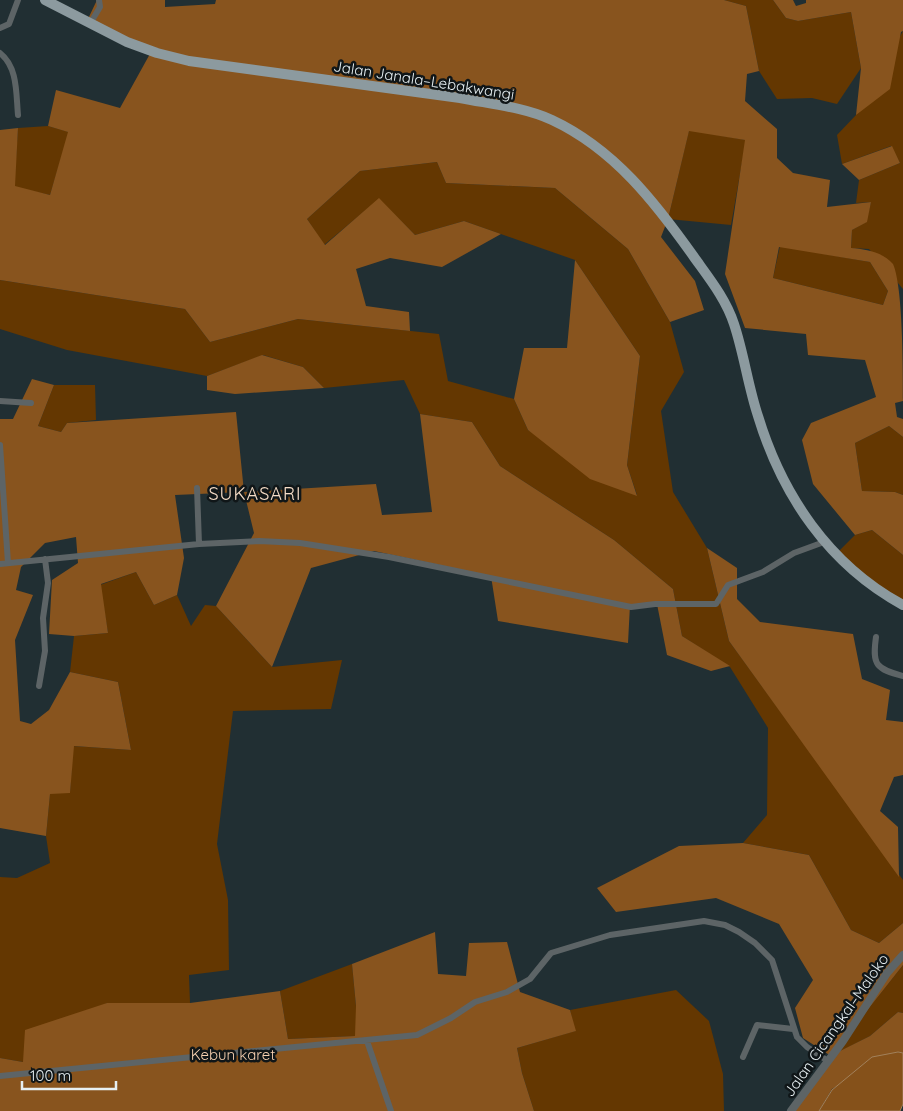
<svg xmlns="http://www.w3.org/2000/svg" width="903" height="1111" viewBox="0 0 903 1111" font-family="Quicksand,sans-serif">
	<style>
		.green { fill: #643701 }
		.forest { fill: #88541e; fill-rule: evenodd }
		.water { fill: #85511a; stroke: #a2815b }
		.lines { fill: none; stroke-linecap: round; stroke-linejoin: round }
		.minor { stroke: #5d6466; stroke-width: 6 }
		.tertiary { stroke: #5d6466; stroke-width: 8 }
		.primary { stroke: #8c9a9f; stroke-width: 10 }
		.labels { text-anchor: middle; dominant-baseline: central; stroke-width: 5; stroke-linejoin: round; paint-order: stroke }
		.street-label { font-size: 15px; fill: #e7f0f3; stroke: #101618 }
		.park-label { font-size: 15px; fill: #f7d1b1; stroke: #101618 }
		.quarter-label { font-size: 18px; letter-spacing: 1px; fill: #f6ddc7; stroke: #101618 }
	</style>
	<rect width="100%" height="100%" fill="#212f33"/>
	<path class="green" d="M 724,0 L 773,0 L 786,18 L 798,21 L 851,12 L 861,68 L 837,104 L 812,98 L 777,99 L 759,71 L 746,6 Z
		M 903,31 L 903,289 L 869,249 L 851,248 L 852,230 L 866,222 L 871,202 L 856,203 L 859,180 L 900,163 L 891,146 L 842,164 L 837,135 L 856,115 Z
		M 48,126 L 69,132 L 50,195 L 14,187 L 18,128 Z
		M 689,130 L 746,140 L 731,225 L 668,219 Z
		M 437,162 L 446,183 L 555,188 L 628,249 L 670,322 L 684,372 L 661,411 L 673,492 L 707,548 L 729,641 L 903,880 L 903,923 L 879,943 L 851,930 L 809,855 L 743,843 L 767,815 L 768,728 L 730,667 L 682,636 L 673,589 L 614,540 L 500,466 L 472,422 L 420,414 L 404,380 L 324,388 L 303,367 L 263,355 L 207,376 L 67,350 L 0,329 L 0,280 L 185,309 L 210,342 L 298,319 L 439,334 L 448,381 L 514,399 L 528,430 L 637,495 L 627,465 L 640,356 L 575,260 L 464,221 L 415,235 L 379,199 L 324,245 L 307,219 L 360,171 Z
		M 780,246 L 870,262 L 888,291 L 883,305 L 773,278 Z
		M 54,385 L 95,385 L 96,420 L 67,423 L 61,432 L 38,426 Z
		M 889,426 L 903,437 L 903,495 L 895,492 L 862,491 L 855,443 Z
		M 872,530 L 903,555 L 903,602 L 870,582 L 837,553 L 855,535 Z
		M 136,572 L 154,605 L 177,595 L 191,626 L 205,605 L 216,606 L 272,667 L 342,660 L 331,709 L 233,711 L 217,844 L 228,900 L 229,970 L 189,975 L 190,1003 L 107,1003 L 23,1062 L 0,1058 L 0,877 L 17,878 L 50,863 L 46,836 L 50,793 L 70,792 L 73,746 L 131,750 L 118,682 L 70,672 L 74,636 L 108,633 L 100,585 Z
		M 352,964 L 356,1006 L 356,1036 L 288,1039 L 280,991 Z
		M 903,965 L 903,1013 L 898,1012 L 870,1036 L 831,1056 Z
		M 676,990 L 709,1021 L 723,1074 L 724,1111 L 534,1111 L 522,1073 L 517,1048 L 575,1031 L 570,1010 Z"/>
	<path class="forest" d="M 97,0 L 165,0 L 165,7 L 215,4 L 216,0 L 724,0 L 746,6 L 759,71 L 747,74 L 745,101 L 777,129 L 777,158 L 793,173 L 830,180 L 827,207 L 871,202 L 867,222 L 852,230 L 851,248 C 865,249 883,252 893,264 C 903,286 903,370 903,401 L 895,403 L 897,417 L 903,419 L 903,437 L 889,426 L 855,443 L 862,491 L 895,492 L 903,495 L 903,555 L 872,530 L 855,535 L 813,484 L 802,440 L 811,423 L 876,397 L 865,360 L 808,355 L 806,334 L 745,328 L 725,274 L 745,140 L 689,131 L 668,219 L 661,237 L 695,281 L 704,310 L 670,322 L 628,249 L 555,188 L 446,183 L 437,162 L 360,171 L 307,219 L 325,245 L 379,198 L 415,235 L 464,221 L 501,234 L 442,267 L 390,258 L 356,269 L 366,306 L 409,312 L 410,331 L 298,319 L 210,342 L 185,309 L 0,280 L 0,130 L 18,128 L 15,186 L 50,195 L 68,132 L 48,126 L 56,90 L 120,108 L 151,52 L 87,21 ZM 779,247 L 870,262 L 888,291 L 883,305 L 773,278 Z
		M 773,0 L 793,0 L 796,6 L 806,3 L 806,0 L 903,0 L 903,31 L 901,32 L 890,89 L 856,115 L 861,68 L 851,12 L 798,21 L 786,18 Z
		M 892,146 L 900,163 L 859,180 L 842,164 Z
		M 575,260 L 640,356 L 627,465 L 637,496 L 590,479 L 528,430 L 514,399 L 524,348 L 567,348 Z
		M 262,355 L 303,367 L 324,388 L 235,394 L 207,390 L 207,376 Z
		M 32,379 L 54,385 L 38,426 L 61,432 L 67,423 L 236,412 L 244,492 L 376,484 L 382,515 L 432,512 L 420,414 L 472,422 L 500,466 L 614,540 L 673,589 L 682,636 L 730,666 L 711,671 L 667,655 L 657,604 L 630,605 L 628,643 L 498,621 L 491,576 L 374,551 L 311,568 L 272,667 L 216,606 L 254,533 L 244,492 L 175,495 L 184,558 L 177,595 L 154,605 L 136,572 L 101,584 L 108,633 L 74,636 L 49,634 L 52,580 L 78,563 L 76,537 L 45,543 L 21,567 L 16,590 L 33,595 L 15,640 L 20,721 L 31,724 L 49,710 L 70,672 L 118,682 L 131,750 L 74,746 L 70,793 L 50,794 L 46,836 L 0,828 L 0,419 L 13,419 Z
		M 707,548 L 737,568 L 737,599 L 760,622 L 853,634 L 862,679 L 890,690 L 886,720 L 903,722 L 903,775 L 894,777 L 880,811 L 898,827 L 899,877 L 729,641 Z
		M 743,843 L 809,855 L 851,930 L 879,943 L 903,923 L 903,965 L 832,1055 L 870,1036 L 898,1012 L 903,1013 L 903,1053 L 897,1052 L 832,1089 L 819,1111 L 795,1111 L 831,1056 L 803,1038 L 795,1008 L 813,980 L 779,924 L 716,898 L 616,912 L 597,888 L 679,846 Z
		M 435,932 L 438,974 L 466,976 L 469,943 L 507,942 L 520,992 L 570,1010 L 576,1031 L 517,1048 L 522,1073 L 534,1111 L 0,1111 L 0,1058 L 23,1062 L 25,1030 L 107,1003 L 190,1003 L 280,991 L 288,1039 L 355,1036 L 356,1006 L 352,964 Z"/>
	<path class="water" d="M 898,1052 L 903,1053 L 903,1104 L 900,1111 L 819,1111 L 832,1090 L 872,1057 Z"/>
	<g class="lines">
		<path class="minor" d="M 91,22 L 100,7 L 99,0
			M 0,28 L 9,24 L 18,0
			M 0,53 C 18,67 16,94 18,115
			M 0,401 L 31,403
			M 0,445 L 8,563
			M 197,488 L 199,544
			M 0,564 L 199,544 L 259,541 L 300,543 L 389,557 L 631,607 L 655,604 L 716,604 L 728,585 L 763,572 L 794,553 L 824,542
			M 876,637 C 872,665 876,669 903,676
			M 39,686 L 45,651 L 43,618 L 48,583 L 45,559
			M 367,1041 L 391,1111
			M 743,1057 L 757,1025 L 793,1029
			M 0,1076 L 417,1035 L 451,1018 L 475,1002 L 507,992 L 530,979 L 551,953 L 610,935 L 704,921 L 725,925 L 739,932 L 755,943 L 772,960 L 797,1037 L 807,1047 L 828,1061"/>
		<path class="tertiary" d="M 791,1111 L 843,1041 L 887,973 L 903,955"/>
		<path class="primary" d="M 45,0 L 127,42 L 157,53 L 189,61 L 460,98 C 490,104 524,107 552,120 C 614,149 655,202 694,257 C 709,278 726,299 734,324 C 744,354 748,386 758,416 C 782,495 829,565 903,605"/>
	</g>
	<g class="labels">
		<g class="street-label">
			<text transform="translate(424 80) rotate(9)">Jalan Janala–Lebakwangi</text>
			<text transform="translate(836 1025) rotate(-55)">Jalan Cicangkal–Maloko</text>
		</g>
		<g class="park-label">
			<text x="233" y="1054">Kebun karet</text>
		</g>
		<g class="quarter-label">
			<text x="255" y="493">SUKASARI</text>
		</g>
	</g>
	<path d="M22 1081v8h94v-8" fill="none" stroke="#e7f0f3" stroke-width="2.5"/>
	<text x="30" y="1081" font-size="15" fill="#e7f0f3" stroke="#101618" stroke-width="4" paint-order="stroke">100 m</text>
</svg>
